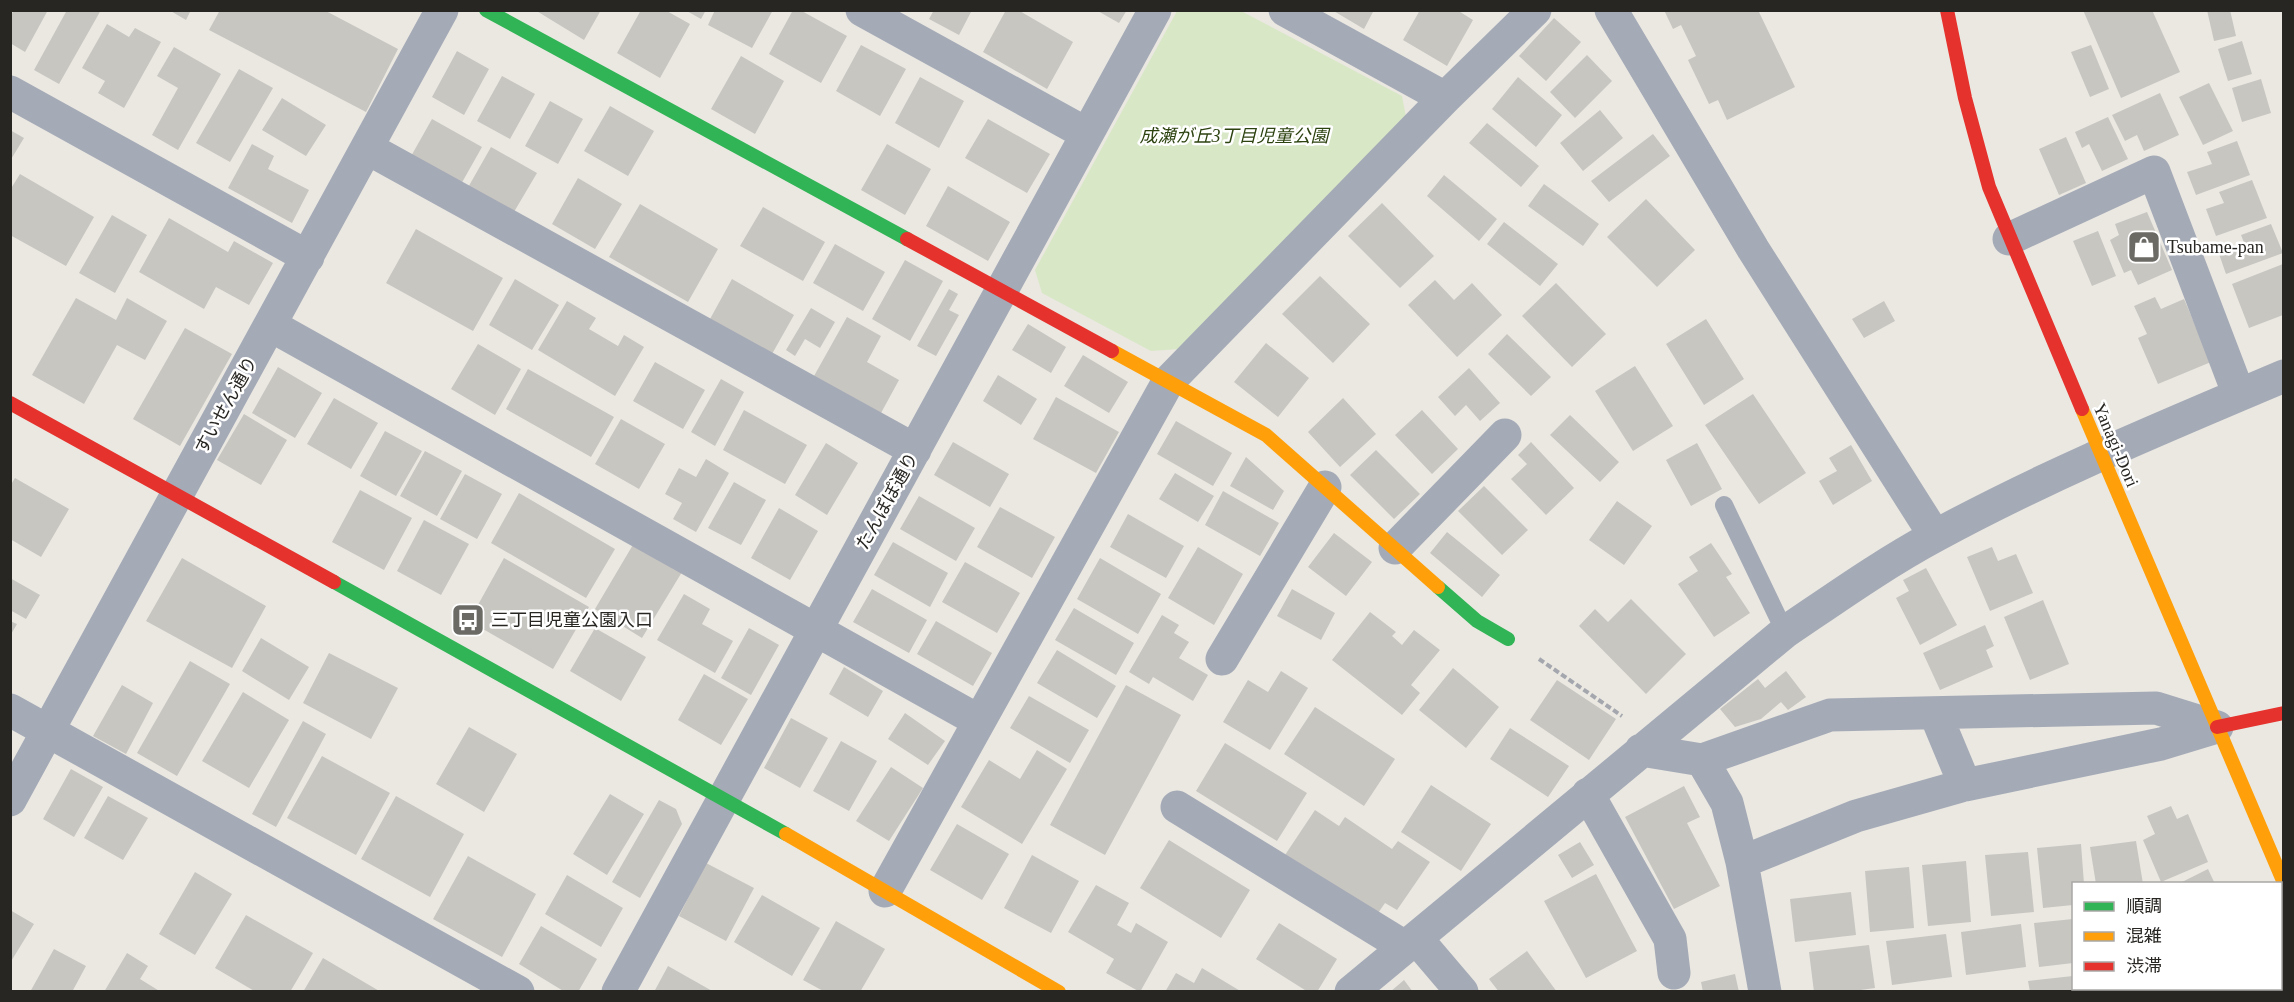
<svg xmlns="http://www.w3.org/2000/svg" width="2294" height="1002" viewBox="0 0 2294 1002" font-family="'Times New Roman','Noto Sans JP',serif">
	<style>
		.green { fill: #d8e7c6 }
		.building { fill: #c8c6c1 }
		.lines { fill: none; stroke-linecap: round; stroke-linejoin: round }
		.path { stroke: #a5a7ae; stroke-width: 4; stroke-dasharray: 6 3; stroke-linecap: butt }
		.lane { stroke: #a5aab7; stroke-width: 18 }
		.street { stroke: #a5aab7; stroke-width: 33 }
		.fast { stroke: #30b455; stroke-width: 14 }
		.slow { stroke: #ff9f0a; stroke-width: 14 }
		.jam { stroke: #e5322d; stroke-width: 14 }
		.labels { text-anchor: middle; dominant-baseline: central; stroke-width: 5; stroke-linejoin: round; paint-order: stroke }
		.park-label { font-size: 18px; font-style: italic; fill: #2c420f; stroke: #fff }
		.poi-label { font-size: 18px; fill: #282622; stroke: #fff; text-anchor: start }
		.street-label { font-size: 18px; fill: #282622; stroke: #fff }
	</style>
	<rect width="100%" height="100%" fill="#eae8e1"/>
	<path class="green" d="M 1177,11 L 1241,11 L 1402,96 L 1406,117 L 1179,349 L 1151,351 L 1042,293 L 1035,270 Z"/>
	<path class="building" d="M 14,10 L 48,10 L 25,52 L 10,43 L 10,17 Z
		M 67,10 L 101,10 L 59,84 L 34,70 Z
		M 169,10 L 191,10 L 186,20 Z
		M 220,10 L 324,10 L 398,49 L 366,112 L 209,30 Z
		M 535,10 L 601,10 L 584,40 Z
		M 641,10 L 665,10 L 690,24 L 660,78 L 617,53 Z
		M 685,10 L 706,10 L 701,19 Z
		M 715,10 L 773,10 L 752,48 L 708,25 Z
		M 793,10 L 800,10 L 847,36 L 821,83 L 769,54 Z
		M 934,10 L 972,10 L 959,35 L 929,19 Z
		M 1006,10 L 1018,10 L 1073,42 L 1047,89 L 983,52 Z
		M 1096,10 L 1127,10 L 1119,23 Z
		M 1332,10 L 1374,10 L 1364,29 Z
		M 1420,10 L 1457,10 L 1473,20 L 1447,66 L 1403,40 Z
		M 1664,10 L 1758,10 L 1795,87 L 1727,120 L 1718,100 L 1709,104 L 1688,60 L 1696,56 L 1681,25 L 1673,29 Z
		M 2083,10 L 2152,10 L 2180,72 L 2121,98 Z
		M 2207,10 L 2230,10 L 2236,36 L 2214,41 Z
		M 1554,18 L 1581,42 L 1546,81 L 1519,56 Z
		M 107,24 L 129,37 L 135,28 L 161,42 L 124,108 L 98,93 L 105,81 L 82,68 Z
		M 2242,41 L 2252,74 L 2228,81 L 2218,49 Z
		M 861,45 L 906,69 L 880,116 L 836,91 Z
		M 2091,45 L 2109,89 L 2090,97 L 2071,52 Z
		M 174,47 L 221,74 L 178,150 L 152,135 L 178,88 L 157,76 Z
		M 457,51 L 489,69 L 464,115 L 432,97 Z
		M 1587,55 L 1612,81 L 1575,118 L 1550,92 Z
		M 741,56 L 784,81 L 755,134 L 711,109 Z
		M 239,69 L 273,88 L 230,162 L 196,143 Z
		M 502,76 L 535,94 L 510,139 L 477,121 Z
		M 920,77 L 964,101 L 939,148 L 895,123 Z
		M 1518,77 L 1562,115 L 1536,147 L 1492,109 Z
		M 2261,79 L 2271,113 L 2242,122 L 2232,88 Z
		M 2209,83 L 2233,131 L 2203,145 L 2179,97 Z
		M 2160,93 L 2179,135 L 2144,151 L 2137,135 L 2125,141 L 2112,115 Z
		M 282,98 L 326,125 L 306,156 L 262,130 Z
		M 550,101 L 583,119 L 558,164 L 525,146 Z
		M 610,106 L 654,131 L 628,176 L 584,151 Z
		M 1600,110 L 1623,138 L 1583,171 L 1560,143 Z
		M 2108,117 L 2128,159 L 2102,171 L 2089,144 L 2082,148 L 2075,132 Z
		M 432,119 L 482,147 L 460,186 L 410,158 Z
		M 988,119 L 1050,154 L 1027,193 L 965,158 Z
		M 1487,123 L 1539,166 L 1521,187 L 1469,143 Z
		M 10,130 L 24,138 L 10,161 Z
		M 1653,134 L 1670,156 L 1609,202 L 1591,181 Z
		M 2066,137 L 2086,183 L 2059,195 L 2039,149 Z
		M 2237,141 L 2250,175 L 2196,195 L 2187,172 L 2212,164 L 2207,152 Z
		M 252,144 L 274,156 L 268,169 L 309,190 L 292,223 L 228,188 Z
		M 887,144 L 931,169 L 905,215 L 861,190 Z
		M 491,147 L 537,173 L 511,217 L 466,191 Z
		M 20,174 L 94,217 L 66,266 L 10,235 L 10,190 Z
		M 1444,175 L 1497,219 L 1479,241 L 1427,196 Z
		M 578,178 L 622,204 L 595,249 L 552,224 Z
		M 2252,180 L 2267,218 L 2216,236 L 2206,209 L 2224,203 L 2219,192 Z
		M 1544,184 L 1599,224 L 1583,246 L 1528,206 Z
		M 948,186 L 1010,222 L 988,261 L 926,226 Z
		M 1646,199 L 1695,250 L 1657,287 L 1607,237 Z
		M 1382,203 L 1434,256 L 1400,288 L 1348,236 Z
		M 640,204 L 718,249 L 688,302 L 609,257 Z
		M 763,207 L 825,242 L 803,281 L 740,246 Z
		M 2147,212 L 2172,270 L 2138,285 L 2131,270 L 2124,273 L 2110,240 L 2119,235 L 2115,224 Z
		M 112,215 L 147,235 L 115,293 L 79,273 Z
		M 169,218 L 228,252 L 234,241 L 273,263 L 249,305 L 216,287 L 204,309 L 139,272 Z
		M 1504,222 L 1558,264 L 1540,286 L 1487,244 Z
		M 2271,224 L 2283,253 L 2226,274 L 2219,254 L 2245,245 L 2241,235 Z
		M 416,229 L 503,278 L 473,331 L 386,283 Z
		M 2098,231 L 2116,276 L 2092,286 L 2073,241 Z
		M 835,244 L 885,272 L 863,311 L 813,283 Z
		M 905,260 L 943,281 L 910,341 L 872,319 Z
		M 2283,264 L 2283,315 L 2249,328 L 2232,284 Z
		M 1320,276 L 1370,324 L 1333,363 L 1282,314 Z
		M 515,279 L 559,305 L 532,350 L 489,325 Z
		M 732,279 L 794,315 L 772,354 L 710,319 Z
		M 1435,280 L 1454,300 L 1472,283 L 1502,315 L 1457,357 L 1408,305 Z
		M 1556,283 L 1606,334 L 1572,367 L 1522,316 Z
		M 949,289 L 958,294 L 949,310 L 959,315 L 936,356 L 917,346 Z
		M 2155,297 L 2161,309 L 2184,299 L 2211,362 L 2158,384 L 2138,338 L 2147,334 L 2134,306 Z
		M 76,298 L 116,320 L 127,298 L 167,321 L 145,360 L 117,345 L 84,404 L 32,375 Z
		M 567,301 L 596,318 L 589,329 L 618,346 L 624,335 L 644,347 L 615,396 L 538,350 Z
		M 1884,301 L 1895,321 L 1864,338 L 1852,319 Z
		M 811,308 L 835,322 L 820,348 L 805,339 L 795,356 L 786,350 Z
		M 847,317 L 881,336 L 867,362 L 899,380 L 881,413 L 814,376 Z
		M 1706,319 L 1744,379 L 1704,405 L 1666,344 Z
		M 1028,324 L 1066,347 L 1051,373 L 1012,350 Z
		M 185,328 L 232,354 L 180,446 L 133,419 Z
		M 1507,334 L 1551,377 L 1531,396 L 1488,354 Z
		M 1266,343 L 1309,378 L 1278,417 L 1234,382 Z
		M 478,344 L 521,369 L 495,415 L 451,389 Z
		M 1083,355 L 1128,382 L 1109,413 L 1064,386 Z
		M 655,362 L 705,390 L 683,429 L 633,401 Z
		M 1635,366 L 1673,426 L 1633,451 L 1595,391 Z
		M 278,367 L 322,393 L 295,438 L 252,413 Z
		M 1469,368 L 1500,403 L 1480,421 L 1466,405 L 1455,416 L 1438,397 Z
		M 528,369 L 614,417 L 591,457 L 506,409 Z
		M 998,375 L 1037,399 L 1021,425 L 983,401 Z
		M 721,379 L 744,392 L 715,446 L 691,432 Z
		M 1753,394 L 1806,473 L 1759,504 L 1705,425 Z
		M 1056,397 L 1119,432 L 1096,473 L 1033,439 Z
		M 334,398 L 378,423 L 351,469 L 307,444 Z
		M 1343,398 L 1376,434 L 1340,467 L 1308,432 Z
		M 744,410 L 807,445 L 785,484 L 723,450 Z
		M 1422,410 L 1458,449 L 1432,474 L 1395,435 Z
		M 244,414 L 287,440 L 261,485 L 217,460 Z
		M 1570,415 L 1619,462 L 1600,482 L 1550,435 Z
		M 621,419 L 665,444 L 639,489 L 595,464 Z
		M 1176,421 L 1232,453 L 1213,486 L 1157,454 Z
		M 385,431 L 422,451 L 396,496 L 360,476 Z
		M 953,442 L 1009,474 L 990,507 L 934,475 Z
		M 1531,442 L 1574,488 L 1546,515 L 1511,479 L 1527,464 L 1518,455 Z
		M 826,443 L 858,463 L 827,515 L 795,495 Z
		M 1697,443 L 1722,489 L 1691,506 L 1666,460 Z
		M 1851,445 L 1872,481 L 1833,505 L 1819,481 L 1837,471 L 1829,458 Z
		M 1376,450 L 1420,494 L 1394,519 L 1350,475 Z
		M 425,451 L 462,471 L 437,516 L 400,496 Z
		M 1246,457 L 1284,491 L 1273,510 L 1230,486 Z
		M 706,459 L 729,473 L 696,532 L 673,519 L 682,503 L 665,494 L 679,468 L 696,477 Z
		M 1175,473 L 1214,496 L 1198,522 L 1159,499 Z
		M 465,474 L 502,494 L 477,539 L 440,519 Z
		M 15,478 L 69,509 L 41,557 L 10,539 L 10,486 Z
		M 734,482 L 766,500 L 741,545 L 708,528 Z
		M 1484,486 L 1528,530 L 1502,555 L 1458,511 Z
		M 360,490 L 412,518 L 384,570 L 332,542 Z
		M 1223,491 L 1279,523 L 1260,556 L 1205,525 Z
		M 519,493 L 615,549 L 586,598 L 491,543 Z
		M 919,496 L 975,528 L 956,561 L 900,529 Z
		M 1617,501 L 1652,526 L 1624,565 L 1589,540 Z
		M 1000,507 L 1055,537 L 1032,578 L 977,547 Z
		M 779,508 L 818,531 L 790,580 L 751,558 Z
		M 1128,514 L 1184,546 L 1166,578 L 1110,547 Z
		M 424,520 L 469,544 L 441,595 L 397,571 Z
		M 1447,532 L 1500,575 L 1482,597 L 1430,553 Z
		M 1334,533 L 1372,562 L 1346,596 L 1308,567 Z
		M 893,542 L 948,573 L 930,607 L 874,575 Z
		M 634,543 L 682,572 L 642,638 L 595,609 Z
		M 1711,543 L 1732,574 L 1726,577 L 1750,613 L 1714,637 L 1678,584 L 1698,571 L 1689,557 Z
		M 1198,547 L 1243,574 L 1214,625 L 1168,598 Z
		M 1992,547 L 1998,561 L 2016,554 L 2033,593 L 1990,611 L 1967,557 Z
		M 182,558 L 266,606 L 232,668 L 146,621 Z
		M 504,558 L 589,607 L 553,669 L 469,621 Z
		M 1100,558 L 1161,594 L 1138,634 L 1077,599 Z
		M 965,562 L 1020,593 L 997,633 L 942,602 Z
		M 1926,568 L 1957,625 L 1920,645 L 1896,598 L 1909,591 L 1903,580 Z
		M 10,578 L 40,595 L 26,619 L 10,610 Z
		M 872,589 L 927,620 L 909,653 L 853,622 Z
		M 1292,589 L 1335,613 L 1321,640 L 1277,616 Z
		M 684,594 L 710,609 L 702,624 L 733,641 L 715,673 L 657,640 Z
		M 1631,599 L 1686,654 L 1646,694 L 1579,626 L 1595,609 L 1608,622 Z
		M 2043,600 L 2069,664 L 2030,680 L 2004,617 Z
		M 1074,608 L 1134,643 L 1116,675 L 1055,640 Z
		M 1370,612 L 1396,632 L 1392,636 L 1402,645 L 1414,630 L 1440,650 L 1411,685 L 1420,693 L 1402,715 L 1332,660 Z
		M 1162,615 L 1179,625 L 1174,633 L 1189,642 L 1179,658 L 1208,675 L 1193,701 L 1153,677 L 1149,684 L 1129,672 Z
		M 10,621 L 17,624 L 10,636 Z
		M 936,621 L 992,653 L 973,686 L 917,654 Z
		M 1985,625 L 1994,646 L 1986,650 L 1993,667 L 1940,690 L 1923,653 Z
		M 595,628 L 646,657 L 621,701 L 570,671 Z
		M 749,628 L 779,645 L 751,695 L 721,678 Z
		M 261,638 L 309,667 L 289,700 L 242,671 Z
		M 1057,650 L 1116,686 L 1097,718 L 1037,683 Z
		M 329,653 L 398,688 L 371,739 L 303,703 Z
		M 190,661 L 230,684 L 177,776 L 137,753 Z
		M 844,667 L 883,691 L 868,717 L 829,694 Z
		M 1453,668 L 1499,707 L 1466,748 L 1419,710 Z
		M 1281,671 L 1308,688 L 1270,750 L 1223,722 L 1248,680 L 1268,692 Z
		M 1786,671 L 1806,697 L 1788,710 L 1781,702 L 1761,719 L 1735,727 L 1720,709 L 1758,679 L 1765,688 Z
		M 704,674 L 748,699 L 721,745 L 678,720 Z
		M 1557,680 L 1616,719 L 1589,760 L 1530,720 Z
		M 122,685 L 153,703 L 126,754 L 93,736 Z
		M 1126,685 L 1181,715 L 1105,855 L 1050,825 Z
		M 243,692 L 289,720 L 249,788 L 202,761 Z
		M 1029,696 L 1089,730 L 1070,763 L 1010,728 Z
		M 1315,707 L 1395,759 L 1364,806 L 1284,754 Z
		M 905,713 L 945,741 L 928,765 L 888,739 Z
		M 791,718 L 828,738 L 800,788 L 764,768 Z
		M 303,721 L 326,734 L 276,827 L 252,814 Z
		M 469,727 L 517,754 L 484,812 L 436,784 Z
		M 1510,728 L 1569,766 L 1548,797 L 1490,759 Z
		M 841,741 L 877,761 L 849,811 L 813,791 Z
		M 1225,743 L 1307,793 L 1277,841 L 1196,791 Z
		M 1037,750 L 1067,769 L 1022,844 L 961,807 L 989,760 L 1020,779 Z
		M 322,756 L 390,793 L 356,855 L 287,818 Z
		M 891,767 L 923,788 L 889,841 L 856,821 Z
		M 71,769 L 103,787 L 74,837 L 43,819 Z
		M 1431,785 L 1491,824 L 1461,871 L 1401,832 Z
		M 1684,786 L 1700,817 L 1687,823 L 1720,886 L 1674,909 L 1625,817 Z
		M 610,794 L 644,814 L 607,875 L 573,854 Z
		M 108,796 L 148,818 L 123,860 L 84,838 Z
		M 396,796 L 464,834 L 430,897 L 361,859 Z
		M 659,800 L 676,809 L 682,824 L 640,898 L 612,882 Z
		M 2171,806 L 2177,819 L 2188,814 L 2208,862 L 2161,882 L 2143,840 L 2155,834 L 2147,816 Z
		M 1315,810 L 1339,826 L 1345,817 L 1392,849 L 1398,841 L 1430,862 L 1397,910 L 1385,903 L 1376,916 L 1285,855 Z
		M 957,824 L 1009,854 L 982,900 L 930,870 Z
		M 1169,840 L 1250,890 L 1221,938 L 1140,888 Z
		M 2136,841 L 2143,884 L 2096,884 L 2090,847 Z
		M 1580,842 L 1594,865 L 1572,878 L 1558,855 Z
		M 2081,844 L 2084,884 L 2073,884 L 2073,905 L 2043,908 L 2037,848 Z
		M 2028,852 L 2034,912 L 1991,916 L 1985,855 Z
		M 1032,855 L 1079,881 L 1051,933 L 1004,908 Z
		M 468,856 L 536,894 L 502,957 L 433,919 Z
		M 1966,861 L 1971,922 L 1928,926 L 1922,865 Z
		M 706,863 L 754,888 L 726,941 L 679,916 Z
		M 1909,867 L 1914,928 L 1870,932 L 1865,871 Z
		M 2208,869 L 2215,884 L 2178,884 Z
		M 195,872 L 232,894 L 195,955 L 159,934 Z
		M 1596,874 L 1637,951 L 1586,978 L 1544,901 Z
		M 567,875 L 623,908 L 601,947 L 545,914 Z
		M 1096,885 L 1129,903 L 1117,925 L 1131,933 L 1136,923 L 1168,942 L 1140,992 L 1106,973 L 1114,959 L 1068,932 Z
		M 1851,892 L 1856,935 L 1795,942 L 1790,899 Z
		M 762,895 L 820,928 L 792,976 L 734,942 Z
		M 10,910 L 34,924 L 10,963 Z
		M 246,915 L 313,953 L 290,992 L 256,992 L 215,968 Z
		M 2073,919 L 2073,963 L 2039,967 L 2034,923 Z
		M 836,921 L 885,949 L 860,992 L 825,992 L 803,980 Z
		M 1279,923 L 1337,959 L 1317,992 L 1308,992 L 1256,959 Z
		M 2021,924 L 2026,967 L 1966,975 L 1961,932 Z
		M 541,926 L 597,959 L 578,992 L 565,992 L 519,964 Z
		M 1946,934 L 1952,977 L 1892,985 L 1886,941 Z
		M 1869,945 L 1875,988 L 1846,992 L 1814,992 L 1809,952 Z
		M 54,949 L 86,966 L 72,992 L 30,992 Z
		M 1527,951 L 1557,992 L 1499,992 L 1489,979 Z
		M 127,953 L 148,966 L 140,979 L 161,992 L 104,992 Z
		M 323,958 L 381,992 L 303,992 Z
		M 668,966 L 714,992 L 654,992 Z
		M 1202,968 L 1242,992 L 1165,992 L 1176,973 L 1194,983 Z
		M 1735,974 L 1739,992 L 1703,992 L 1701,982 Z
		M 2073,976 L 2073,988 L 2091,988 L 2091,992 L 2030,992 L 2028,981 Z
		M 1404,980 L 1413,992 L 1390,992 Z
		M 2235,988 L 2263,988 L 2265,992 L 2232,992 Z"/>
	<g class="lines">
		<path class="path" d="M 1539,659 L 1622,716"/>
		<path class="lane" d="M 1724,505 L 1785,632"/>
		<path class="street" d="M 862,10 L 1087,134
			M 1285,10 L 1445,98
			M 1611,10 L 1753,249 L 1935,536
			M 10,92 L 308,257
			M 367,148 L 915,450
			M 2009,239 L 2154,172 L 2239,395
			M 270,325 L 979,721
			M 1395,548 L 1505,435
			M 1222,659 L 1325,487
			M 10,710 L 518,992
			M 1935,713 L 1965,785
			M 1641,750 L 1702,760 L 1830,715 L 2156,708 L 2217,727
			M 1702,760 L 1727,803 L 1742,862 L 1765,992
			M 1588,794 L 1670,939 L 1674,973
			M 10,800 L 442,10
			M 1177,807 L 1405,947
			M 1742,862 L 1856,816 L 1965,785 L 2161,744 L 2217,727
			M 885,891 L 1168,382 L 1445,98 L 1535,10
			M 2280,902 L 2284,899
			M 1416,938 L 1462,992
			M 618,992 L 1155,10
			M 1351,992 L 1785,632 C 1834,599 1883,564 1935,536 C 2047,475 2166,426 2284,376
			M 2171,992 L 2174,988"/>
		<path class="fast" d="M 486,10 L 907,239
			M 334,582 L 786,834
			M 1438,587 L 1477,621 L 1508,639"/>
		<path class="slow" d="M 1112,351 L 1266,435 L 1438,587
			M 2082,409 L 2284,883
			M 786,834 L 1059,992"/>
		<path class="jam" d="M 1947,10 L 1965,98 L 1989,187 L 2082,409
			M 907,239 L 1112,351
			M 10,403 L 334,582
			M 2217,727 L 2284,713"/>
	</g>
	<defs>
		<symbol id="shop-square" viewBox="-11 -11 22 22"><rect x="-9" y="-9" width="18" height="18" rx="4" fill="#6c6a65" stroke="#fff"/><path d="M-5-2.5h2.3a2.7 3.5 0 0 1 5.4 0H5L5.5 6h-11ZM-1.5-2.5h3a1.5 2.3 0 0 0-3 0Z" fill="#fff"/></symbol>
		<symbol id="bus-square" viewBox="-11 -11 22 22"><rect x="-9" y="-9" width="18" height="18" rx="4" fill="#6c6a65" stroke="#fff"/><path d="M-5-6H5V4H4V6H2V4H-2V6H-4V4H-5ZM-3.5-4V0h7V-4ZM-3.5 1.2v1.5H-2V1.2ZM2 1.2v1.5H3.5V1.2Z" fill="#fff"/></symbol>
	</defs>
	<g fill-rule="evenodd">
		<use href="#shop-square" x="2125" y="228" width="38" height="38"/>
		<use href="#bus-square" x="449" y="601" width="38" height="38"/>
	</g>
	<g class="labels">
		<g class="park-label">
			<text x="1234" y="136">成瀬が丘3丁目児童公園</text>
		</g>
		<g class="poi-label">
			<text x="2167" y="247">Tsubame-pan</text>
			<text x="491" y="620">三丁目児童公園入口</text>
		</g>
		<g class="street-label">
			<text transform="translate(226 405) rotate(-61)">すいせん通り</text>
			<text transform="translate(2116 445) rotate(67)">Yanagi-Dori</text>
			<text transform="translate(887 501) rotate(-61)">たんぽぽ通り</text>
		</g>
	</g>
	<rect width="2294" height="1002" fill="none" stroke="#282622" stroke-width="24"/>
	<rect x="2072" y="882" width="210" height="108" fill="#ffffff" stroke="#a9a8a7" stroke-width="1.5"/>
	<rect x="2084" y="902" width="30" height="9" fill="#30b455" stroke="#a9a8a7" stroke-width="1.5"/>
	<text x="2126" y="912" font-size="18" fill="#282622">順調</text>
	<rect x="2084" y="932" width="30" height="9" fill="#ff9f0a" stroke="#a9a8a7" stroke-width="1.5"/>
	<text x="2126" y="942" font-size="18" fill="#282622">混雑</text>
	<rect x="2084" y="962" width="30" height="9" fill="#e5322d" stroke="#a9a8a7" stroke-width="1.5"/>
	<text x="2126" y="972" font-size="18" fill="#282622">渋滞</text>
</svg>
